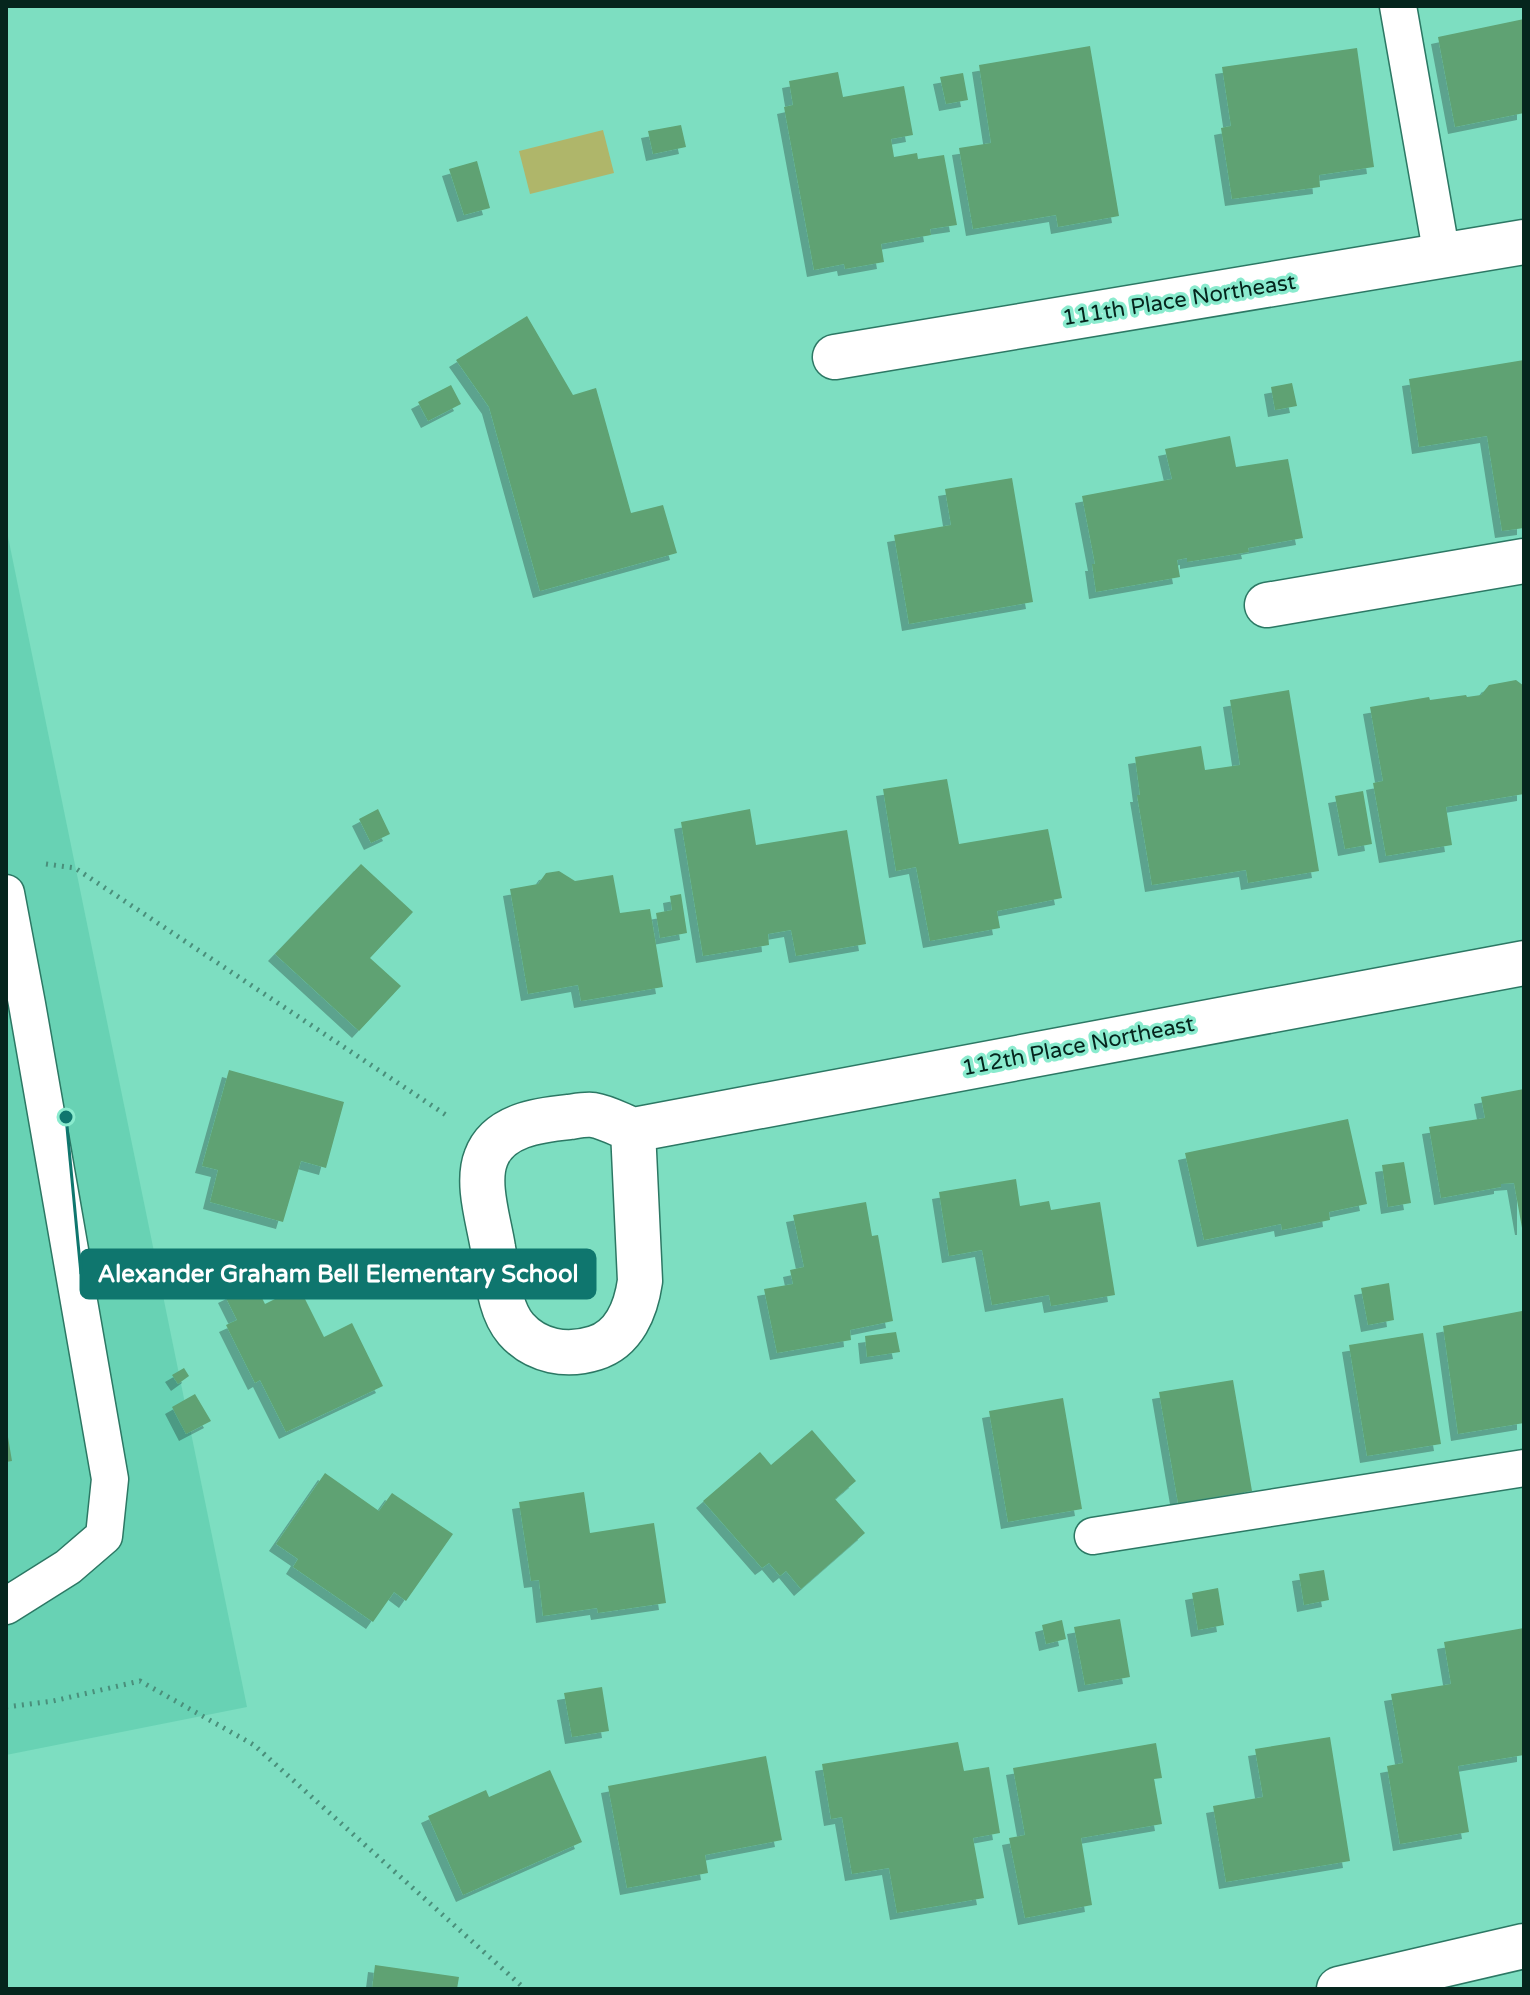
<svg xmlns="http://www.w3.org/2000/svg" width="1530" height="1995" viewBox="0 0 1530 1995" font-family="'Varela Round',sans-serif">
	<style>
		.built { fill: #68d2b4 }
		.water { fill: #afb66a }
		.building { fill: #5ea273; filter: url(#shadow) }
		.lines { fill: none; stroke-linecap: round; stroke-linejoin: round }
		.service-casing { stroke: #2c7864; stroke-width: 39 }
		.minor-casing { stroke: #2c7864; stroke-width: 47 }
		.path { stroke: #4a8f7b; stroke-width: 5; stroke-dasharray: 2 6; stroke-linecap: butt }
		.service { stroke: #fff; stroke-width: 36 }
		.minor { stroke: #fff; stroke-width: 44 }
		.labels { text-anchor: middle; dominant-baseline: central; stroke-width: 7; stroke-linejoin: round; paint-order: stroke }
		.street-label { font-size: 22px; fill: #05251d; stroke: #8aebce }
		.leader { fill: none; stroke: #0f766e; stroke-width: 3 }
		.callout-dot { fill: #0f766e; stroke: #8aebce; stroke-width: 3 }
		.callout { fill: #0f766e; stroke: #0f766e; stroke-width: 3 }
		.callout-label { font-size: 24px; text-anchor: middle; font-weight: bold; fill: #fff }
	</style>
	<defs>
		<filter id="shadow"><feDropShadow dx="-7" dy="7" stdDeviation="0" flood-color="#0004"/></filter>
	</defs>
	<rect width="100%" height="100%" fill="#7ddec1"/>
	<path class="built" d="M 6,527 L 247,1707 L 6,1755 Z"/>
	<path class="water" d="M 603,130 L 614,173 L 530,194 L 519,151 Z"/>
	<path class="building" d="M 1524,19 L 1524,113 L 1455,127 L 1438,37 Z
		M 1090,46 L 1119,216 L 1058,227 L 1056,215 L 973,229 L 959,148 L 991,143 L 979,65 Z
		M 1357,48 L 1374,167 L 1319,175 L 1320,187 L 1232,199 L 1221,128 L 1231,126 L 1222,67 Z
		M 838,72 L 843,97 L 904,86 L 913,135 L 891,139 L 894,157 L 917,153 L 918,159 L 944,155 L 957,225 L 930,229 L 931,235 L 881,244 L 884,262 L 845,269 L 844,264 L 814,270 L 784,107 L 793,105 L 789,81 Z
		M 963,73 L 968,100 L 946,104 L 940,77 Z
		M 681,125 L 686,147 L 653,154 L 648,131 Z
		M 477,161 L 490,208 L 464,215 L 449,169 Z
		M 527,316 L 573,395 L 596,388 L 631,513 L 663,505 L 677,553 L 540,591 L 489,407 L 456,360 Z
		M 1524,360 L 1524,528 L 1502,531 L 1487,436 L 1419,447 L 1409,379 Z
		M 1292,383 L 1297,406 L 1275,410 L 1271,387 Z
		M 451,385 L 461,404 L 428,421 L 418,402 Z
		M 1230,436 L 1236,467 L 1288,459 L 1303,538 L 1248,548 L 1249,552 L 1187,562 L 1187,558 L 1177,560 L 1180,577 L 1096,592 L 1092,564 L 1095,564 L 1082,496 L 1172,479 L 1165,449 Z
		M 1012,478 L 1033,602 L 909,624 L 894,535 L 951,525 L 945,489 Z
		M 1516,680 L 1524,686 L 1524,794 L 1446,807 L 1452,845 L 1386,856 L 1373,783 L 1383,781 L 1370,707 L 1429,697 L 1430,700 L 1466,695 L 1467,697 L 1481,695 L 1489,685 Z
		M 1289,690 L 1319,871 L 1248,883 L 1246,870 L 1152,885 L 1137,795 L 1140,795 L 1135,757 L 1201,746 L 1205,770 L 1240,765 L 1230,700 Z
		M 947,779 L 959,844 L 1048,829 L 1062,898 L 997,911 L 1000,928 L 930,941 L 916,867 L 896,871 L 883,789 Z
		M 1363,791 L 1372,844 L 1345,849 L 1335,796 Z
		M 378,809 L 390,834 L 371,843 L 359,819 Z
		M 750,809 L 756,845 L 847,830 L 866,944 L 796,956 L 791,930 L 768,934 L 769,945 L 703,956 L 681,822 Z
		M 361,864 L 413,912 L 370,958 L 401,986 L 359,1031 L 275,954 Z
		M 559,871 L 575,881 L 613,875 L 620,913 L 650,909 L 663,987 L 581,1001 L 578,985 L 528,994 L 510,889 L 538,884 L 546,873 Z
		M 681,894 L 687,933 L 660,938 L 656,913 L 672,910 L 670,896 Z
		M 229,1070 L 344,1102 L 326,1168 L 301,1161 L 283,1222 L 210,1202 L 218,1170 L 202,1166 Z
		M 1524,1089 L 1524,1228 L 1522,1228 L 1514,1183 L 1501,1184 L 1501,1187 L 1441,1198 L 1429,1127 L 1485,1118 L 1481,1097 Z
		M 1348,1119 L 1367,1204 L 1329,1212 L 1330,1220 L 1282,1230 L 1281,1224 L 1204,1240 L 1185,1153 Z
		M 1404,1162 L 1411,1203 L 1388,1207 L 1382,1165 Z
		M 1016,1179 L 1020,1206 L 1049,1201 L 1051,1210 L 1100,1202 L 1115,1295 L 1051,1306 L 1049,1295 L 992,1305 L 982,1250 L 949,1256 L 939,1192 Z
		M 866,1202 L 872,1236 L 878,1235 L 893,1321 L 850,1330 L 851,1340 L 777,1353 L 764,1289 L 793,1284 L 790,1270 L 804,1267 L 793,1215 Z
		M 254,1282 L 265,1304 L 299,1287 L 324,1337 L 352,1323 L 383,1386 L 286,1432 L 260,1380 L 255,1383 L 226,1325 L 237,1320 L 225,1296 Z
		M 1389,1283 L 1394,1320 L 1368,1325 L 1361,1288 Z
		M 1522,1311 L 1524,1323 L 1524,1423 L 1458,1434 L 1443,1326 Z
		M 896,1332 L 900,1352 L 867,1357 L 865,1336 Z
		M 1423,1333 L 1441,1444 L 1367,1456 L 1349,1345 Z
		M 184,1368 L 189,1376 L 178,1384 L 172,1375 Z
		M 1233,1380 L 1252,1491 L 1178,1503 L 1159,1392 Z
		M 195,1394 L 211,1421 L 186,1434 L 172,1407 Z
		M 1063,1398 L 1082,1509 L 1008,1522 L 989,1411 Z
		M 812,1430 L 856,1481 L 835,1499 L 865,1533 L 801,1589 L 786,1571 L 780,1576 L 769,1563 L 762,1568 L 703,1501 L 760,1452 L 771,1465 Z
		M 8,1437 L 12,1461 L 6,1462 L 6,1438 Z
		M 325,1473 L 379,1511 L 392,1493 L 453,1534 L 406,1601 L 394,1592 L 373,1622 L 293,1567 L 298,1559 L 276,1544 Z
		M 584,1492 L 590,1533 L 654,1523 L 666,1603 L 598,1613 L 597,1608 L 543,1616 L 539,1580 L 531,1581 L 519,1502 Z
		M 1324,1570 L 1329,1600 L 1304,1605 L 1299,1574 Z
		M 1218,1588 L 1224,1625 L 1198,1630 L 1192,1593 Z
		M 1120,1619 L 1130,1677 L 1085,1685 L 1074,1627 Z
		M 1062,1620 L 1066,1639 L 1046,1644 L 1042,1625 Z
		M 1524,1628 L 1524,1755 L 1458,1766 L 1469,1832 L 1400,1844 L 1387,1766 L 1403,1763 L 1391,1694 L 1451,1684 L 1444,1642 Z
		M 602,1687 L 609,1731 L 572,1737 L 564,1693 Z
		M 1330,1737 L 1350,1861 L 1226,1882 L 1213,1806 L 1263,1797 L 1255,1749 Z
		M 958,1742 L 964,1771 L 989,1767 L 1000,1833 L 973,1838 L 984,1898 L 897,1913 L 889,1868 L 852,1874 L 842,1817 L 831,1819 L 822,1764 Z
		M 1156,1743 L 1162,1778 L 1154,1779 L 1162,1824 L 1081,1838 L 1092,1905 L 1025,1918 L 1009,1838 L 1025,1835 L 1013,1768 Z
		M 766,1756 L 782,1840 L 705,1855 L 708,1873 L 627,1888 L 608,1786 Z
		M 550,1770 L 582,1842 L 463,1895 L 428,1816 L 486,1790 L 489,1797 Z
		M 375,1965 L 459,1977 L 457,1989 L 372,1989 Z"/>
	<g class="lines">
		<defs>
			<path id="service" d="M 1398,6 L 1442,256
				M 6,893 L 27,1004 L 110,1479 L 104,1536 L 68,1567 L 6,1606
				M 1093,1536 L 1524,1468"/>
			<path id="minor" d="M 835,357 L 1524,242
				M 1267,605 L 1524,561
				M 633,1130 L 640,1281 C 636,1309 624,1339 595,1348 C 567,1357 536,1352 516,1329 C 498,1308 498,1275 493,1248 C 489,1222 476,1183 486,1158 C 498,1125 539,1120 569,1117 C 576,1116 586,1114 593,1115 C 606,1117 620,1125 633,1130 L 1524,963
				M 1339,1989 L 1524,1946"/>
		</defs>
		<use href="#service" class="service-casing"/>
		<use href="#minor" class="minor-casing"/>
		<path class="path" d="M 46,864 L 75,868 L 449,1117
			M 6,1707 L 53,1701 L 140,1681 L 254,1745 L 525,1989"/>
		<use href="#service" class="service"/>
		<use href="#minor" class="minor"/>
	</g>
	<g class="labels">
		<g class="street-label">
			<text transform="translate(1179 300) rotate(-9)">111th Place Northeast</text>
			<text transform="translate(1078 1046) rotate(-11)">112th Place Northeast</text>
		</g>
	</g>
	<path class="leader" d="M66 1117L81 1274"/>
	<circle class="callout-dot" cx="66" cy="1117" r="8"/>
	<rect class="callout" x="81" y="1250" width="514" height="48" rx="8"/>
	<g class="callout-label">
		<text x="338" y="1282">Alexander Graham Bell Elementary School</text>
	</g>
	<rect width="1530" height="1995" fill="none" stroke="#05251d" stroke-width="16"/>
</svg>
